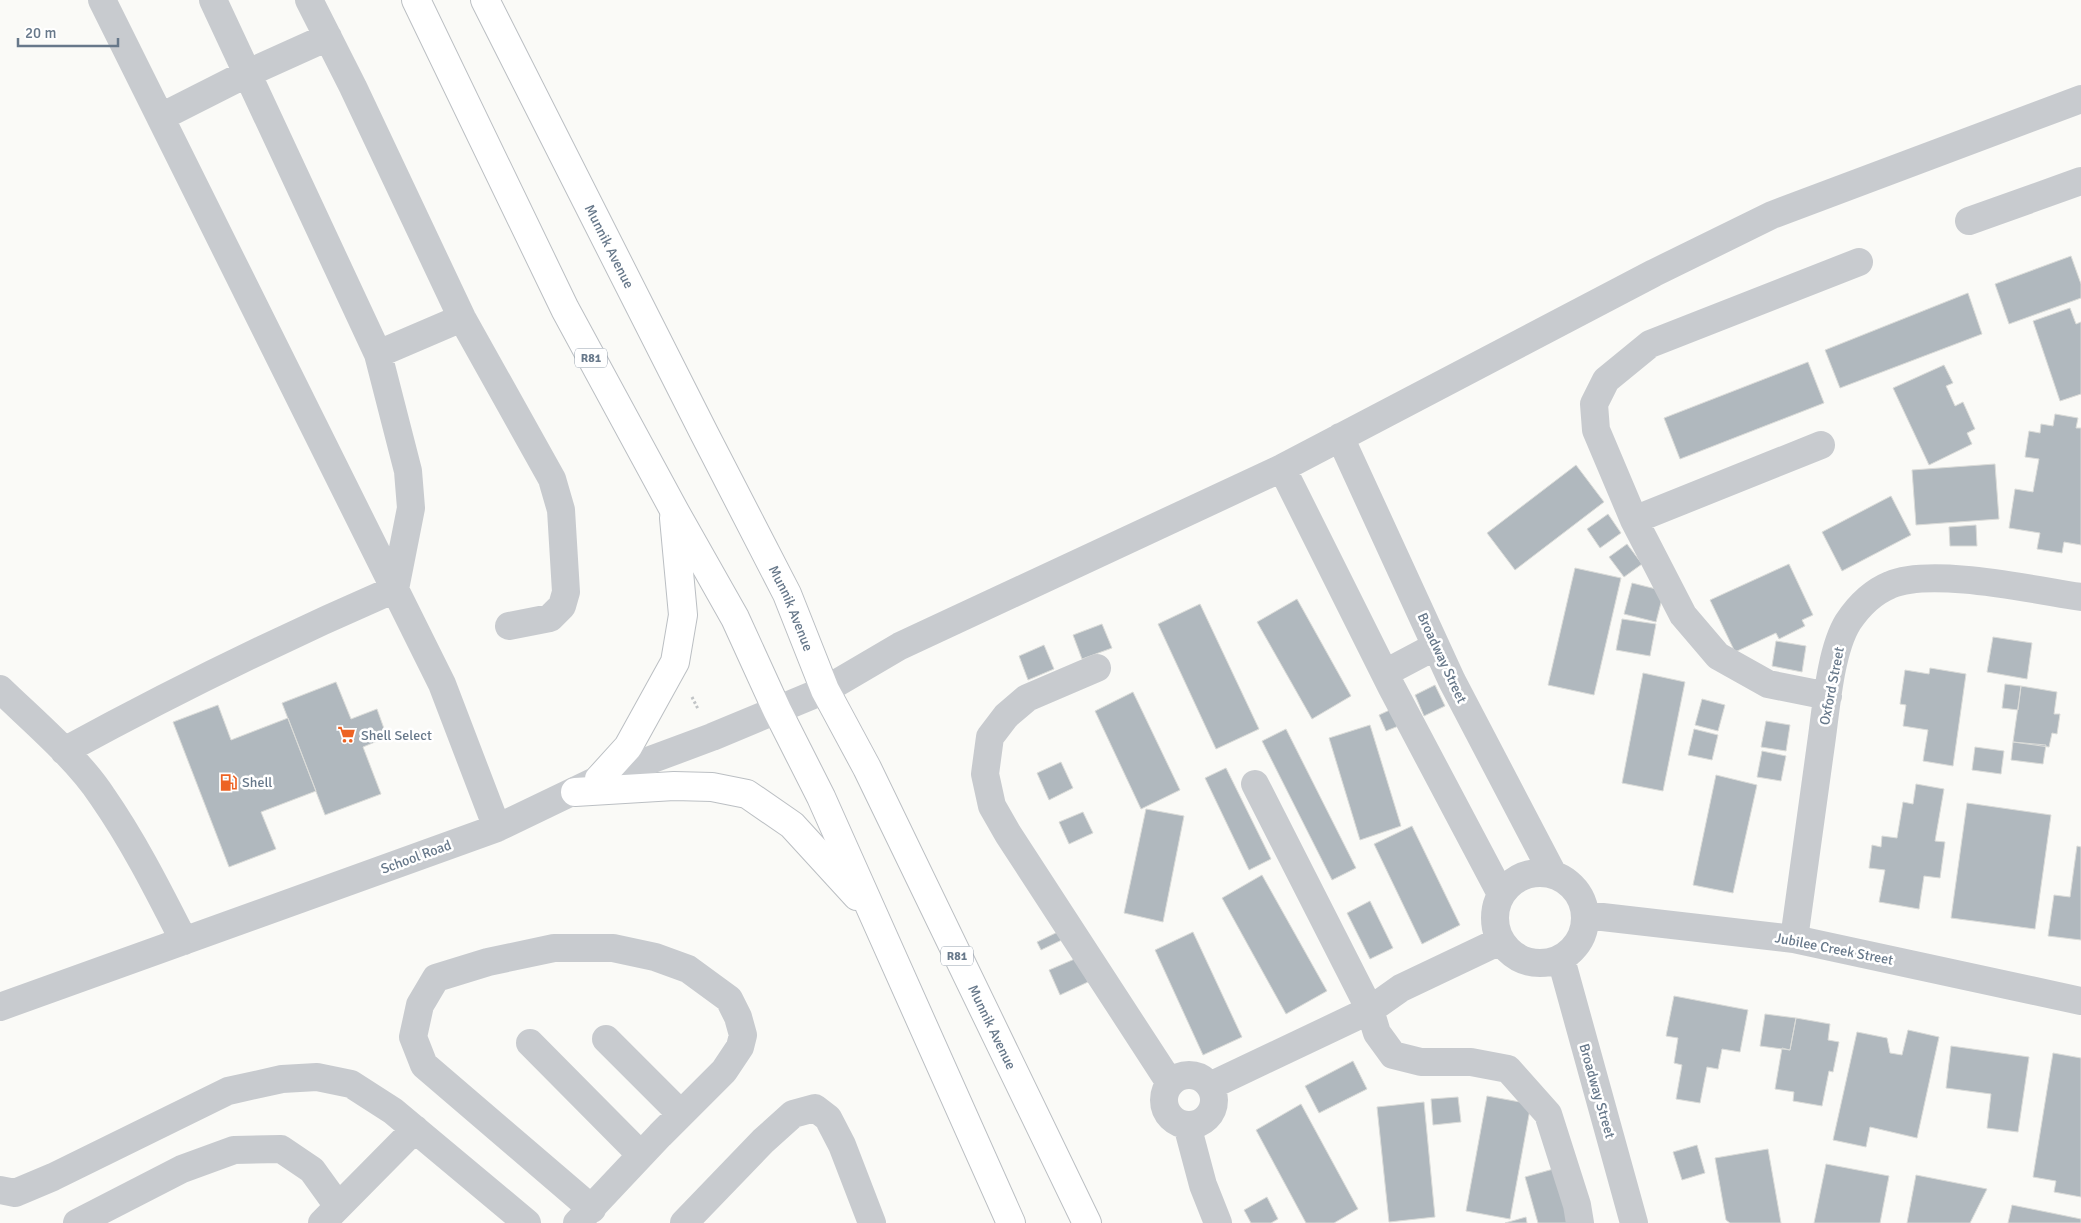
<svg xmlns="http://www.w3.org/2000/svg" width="2081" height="1223" viewBox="0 0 2081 1223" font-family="Signika,sans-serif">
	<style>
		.building { fill: #b0b8be; stroke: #dbdcd9 }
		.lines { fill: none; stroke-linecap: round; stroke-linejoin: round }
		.major-casing { stroke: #bbbfc3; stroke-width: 30 }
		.path { stroke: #c1c4c6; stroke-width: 3; stroke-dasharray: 2.5 2.5; stroke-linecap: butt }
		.minor { stroke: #c8cbcf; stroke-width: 28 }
		.major { stroke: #fff; stroke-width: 28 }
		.labels { text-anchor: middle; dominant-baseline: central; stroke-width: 5; stroke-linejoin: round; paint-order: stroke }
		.shield { fill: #fff; stroke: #95a0ad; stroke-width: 1 }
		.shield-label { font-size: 12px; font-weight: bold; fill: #67788a }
		.street-label { font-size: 14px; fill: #67788a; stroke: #fff }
		.poi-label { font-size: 14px; fill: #67788a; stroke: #fff; text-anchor: start }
	</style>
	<rect width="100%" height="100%" fill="#fafaf7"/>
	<path class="building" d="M 2071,256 L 2081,284 L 2081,298 L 2009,324 L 1995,284 Z
		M 1968,293 L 1982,334 L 1840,388 L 1825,350 Z
		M 2070,308 L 2076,324 L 2081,322 L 2081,394 L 2060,401 L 2033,321 Z
		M 1808,362 L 1824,403 L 1680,459 L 1664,418 Z
		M 1944,365 L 1953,383 L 1946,386 L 1955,406 L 1963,402 L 1975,429 L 1967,433 L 1972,444 L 1929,465 L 1893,388 Z
		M 2055,414 L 2078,418 L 2076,428 L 2081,428 L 2081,545 L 2064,542 L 2062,553 L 2037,549 L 2040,533 L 2009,528 L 2015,489 L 2033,492 L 2039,459 L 2025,457 L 2029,431 L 2040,433 L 2041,424 L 2053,426 Z
		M 1995,464 L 1999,519 L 1916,525 L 1912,470 Z
		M 1576,465 L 1604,502 L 1515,570 L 1487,533 Z
		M 1891,496 L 1911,535 L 1842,571 L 1822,532 Z
		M 1608,514 L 1621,533 L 1600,548 L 1587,529 Z
		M 1976,525 L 1977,546 L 1950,546 L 1949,527 Z
		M 1627,544 L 1642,564 L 1624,577 L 1609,557 Z
		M 1789,564 L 1813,615 L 1802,620 L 1805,626 L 1779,639 L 1776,633 L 1735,652 L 1710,600 Z
		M 1575,568 L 1621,578 L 1594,695 L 1548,685 Z
		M 1632,583 L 1664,591 L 1656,622 L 1624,614 Z
		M 1297,599 L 1351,696 L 1312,719 L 1257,622 Z
		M 1200,604 L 1259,729 L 1216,749 L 1158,624 Z
		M 1622,619 L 1656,624 L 1650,656 L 1616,650 Z
		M 1102,624 L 1112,648 L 1082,659 L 1073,635 Z
		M 1993,637 L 2032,643 L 2027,679 L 1987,672 Z
		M 1776,641 L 1806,646 L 1802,672 L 1772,666 Z
		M 1044,645 L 1054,669 L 1028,680 L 1019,656 Z
		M 1930,668 L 1966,674 L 1953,766 L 1923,761 L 1928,730 L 1903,726 L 1906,705 L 1900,704 L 1905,670 L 1929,674 Z
		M 1643,673 L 1685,682 L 1663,791 L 1622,783 Z
		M 336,682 L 351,719 L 377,709 L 387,737 L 363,747 L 381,794 L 325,815 L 282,703 Z
		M 2005,684 L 2021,686 L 2018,710 L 2002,708 Z
		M 1435,685 L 1445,706 L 1424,716 L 1415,695 Z
		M 2021,686 L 2057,692 L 2054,714 L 2060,714 L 2057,734 L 2052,733 L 2049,747 L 2013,742 Z
		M 1133,692 L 1180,790 L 1141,809 L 1095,711 Z
		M 1702,699 L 1725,705 L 1718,731 L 1695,725 Z
		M 218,705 L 231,740 L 288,718 L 316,791 L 261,812 L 276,849 L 229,867 L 173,722 Z
		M 1394,708 L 1401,725 L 1386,731 L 1379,715 Z
		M 1766,721 L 1790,725 L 1786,751 L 1761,747 Z
		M 1370,725 L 1401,826 L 1360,840 L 1329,738 Z
		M 1286,729 L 1356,868 L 1332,880 L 1262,741 Z
		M 1694,729 L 1718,735 L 1712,760 L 1688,755 Z
		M 2013,742 L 2046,745 L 2043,764 L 2011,760 Z
		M 1975,747 L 2004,751 L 2001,774 L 1972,770 Z
		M 1762,751 L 1786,756 L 1781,781 L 1757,777 Z
		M 1061,762 L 1073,788 L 1049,800 L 1037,773 Z
		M 1226,768 L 1271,859 L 1249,870 L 1205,778 Z
		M 1716,775 L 1757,785 L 1733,893 L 1693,885 Z
		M 1916,784 L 1944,789 L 1935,841 L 1945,842 L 1940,878 L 1924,876 L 1919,909 L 1879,902 L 1885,870 L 1869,868 L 1872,845 L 1881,847 L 1882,836 L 1897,838 L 1903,802 L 1913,804 Z
		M 1967,803 L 2051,815 L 2035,929 L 1951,918 Z
		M 1146,809 L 1184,816 L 1163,922 L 1124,913 Z
		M 1083,812 L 1093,833 L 1069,844 L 1059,822 Z
		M 1412,826 L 1460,925 L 1422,944 L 1374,844 Z
		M 2077,846 L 2081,847 L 2081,940 L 2048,936 L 2054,895 L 2070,897 Z
		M 1262,875 L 1327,991 L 1286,1014 L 1222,898 Z
		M 1370,901 L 1393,948 L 1370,959 L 1347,913 Z
		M 1064,929 L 1068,937 L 1041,950 L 1037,942 Z
		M 1193,932 L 1242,1037 L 1203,1055 L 1155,950 Z
		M 1077,958 L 1088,982 L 1060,995 L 1049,970 Z
		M 1674,996 L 1748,1010 L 1740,1052 L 1722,1049 L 1718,1069 L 1707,1067 L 1700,1103 L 1676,1099 L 1682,1065 L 1674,1063 L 1678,1038 L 1666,1036 Z
		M 1765,1014 L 1796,1018 L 1790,1050 L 1760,1046 Z
		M 1796,1018 L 1830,1024 L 1828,1040 L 1839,1042 L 1833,1072 L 1829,1071 L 1822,1106 L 1793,1101 L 1794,1092 L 1775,1089 L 1782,1048 L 1790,1050 Z
		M 1908,1030 L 1939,1037 L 1917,1138 L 1870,1127 L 1866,1147 L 1833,1140 L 1857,1032 L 1887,1038 L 1890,1053 L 1902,1055 Z
		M 1951,1046 L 2029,1057 L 2018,1132 L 1987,1128 L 1991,1094 L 1946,1088 Z
		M 2053,1053 L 2081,1058 L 2081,1197 L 2054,1192 L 2056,1181 L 2033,1177 Z
		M 1353,1061 L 1367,1089 L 1319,1113 L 1305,1086 Z
		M 1487,1096 L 1531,1104 L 1510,1219 L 1466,1211 Z
		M 1458,1097 L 1461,1122 L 1433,1125 L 1431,1099 Z
		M 1424,1102 L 1435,1217 L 1389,1222 L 1377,1107 Z
		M 1301,1104 L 1358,1209 L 1334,1223 L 1306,1223 L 1256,1130 Z
		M 1697,1145 L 1705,1173 L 1682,1180 L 1673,1152 Z
		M 1768,1149 L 1781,1223 L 1730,1223 L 1726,1220 L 1715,1158 Z
		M 1826,1164 L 1889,1176 L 1880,1223 L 1814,1223 Z
		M 1557,1168 L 1572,1223 L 1538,1223 L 1525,1177 Z
		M 1916,1175 L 1987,1189 L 1970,1223 L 1907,1223 Z
		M 1267,1197 L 1278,1219 L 1271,1223 L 1251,1223 L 1244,1210 Z
		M 2012,1205 L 2081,1219 L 2081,1223 L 2008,1223 Z
		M 1526,1217 L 1527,1223 L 1505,1223 Z"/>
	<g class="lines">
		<defs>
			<g id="major">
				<path d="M 416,0 L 565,309 L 674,510 L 735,618 L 777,710 L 821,797 L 1011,1223"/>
				<path id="s1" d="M 485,0 L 704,433 L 787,594 L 825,690 L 867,768 L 1087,1223"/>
				<path d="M 599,779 L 628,747 L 675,662 L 683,615 L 674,518"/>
				<path d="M 575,792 L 674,786 L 712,787 L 747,794 L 792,825 L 857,896"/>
			</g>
		</defs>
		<use href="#major" class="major-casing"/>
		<path class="path" d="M 692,697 L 698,709"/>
		<path class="minor" d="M 102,0 L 442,684 L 497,828
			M 213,0 L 378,354
			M 309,0 L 353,87 L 462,318 L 552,479 L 561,510 L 566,592 L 562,606 L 550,618 L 509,626
			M 161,117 L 246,74 L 328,37
			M 1969,221 L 2081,181
			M 1340,437 L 1452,681 L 1553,874
			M 1282,468 L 1392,688 L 1501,894
			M 1634,520 L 1821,445
			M 1097,668 L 1027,698 L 1006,716 L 990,737 L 985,774 L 992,806 L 1008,834 L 1170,1083
			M 1385,673 L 1436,646
			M 0,689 C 33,721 77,758 102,796 C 134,842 159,892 184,941
			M 1828,696 L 1768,684 L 1718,656 L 1683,615 L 1634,520 L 1596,430 L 1594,404 L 1606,380 L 1650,344 L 1859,262
			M 64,751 C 172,692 282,638 395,589 L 411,508 L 408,471 L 378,354 L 462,318
			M 1255,784 L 1370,1010 L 1377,1033 L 1393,1055 L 1421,1062 L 1471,1062 L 1508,1069 L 1548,1114 L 1577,1205 L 1580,1223
			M1495 918a45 45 0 1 1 90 0a45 45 0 1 1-90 0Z
			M 1585,915 L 1794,939 L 2081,1001
			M 1794,939 C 1803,874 1812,809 1821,744 C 1826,710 1830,651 1848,622 C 1858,607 1873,592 1890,585 C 1931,567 2034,590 2081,597
			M 1561,959 L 1634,1223
			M 0,1007 L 497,828 L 599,779 L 712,737 L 825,690 L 900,646 L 1282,468 L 1654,273 L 1772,215 L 2081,99
			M 606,1039 L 681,1114
			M 530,1043 L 641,1155
			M1164 1100a25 25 0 1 1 50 0a25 25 0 1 1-50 0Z
			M 1210,1086 L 1370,1010 L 1401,988 L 1500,941
			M 1187,1125 L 1203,1185 L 1218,1223
			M 0,1190 L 15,1193 L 53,1177 L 228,1091 L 282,1079 L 317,1077 L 351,1084 L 393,1111 L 527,1223
			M 77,1223 L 182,1169 L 234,1150 L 281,1149 L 312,1170 L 338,1206
			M 322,1223 L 415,1129
			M 577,1223 L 660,1135 L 724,1071 L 740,1047 L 743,1035 L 738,1017 L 729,999 L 688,969 L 655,957 L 613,948 L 554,948 L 488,962 L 436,978 L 420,1005 L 413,1037 L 424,1065 L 592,1209
			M 684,1223 L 763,1141 L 793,1114 L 815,1108 L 828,1118 L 842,1145 L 872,1223"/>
		<use href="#major" class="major"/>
	</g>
	<defs>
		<symbol id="supermarket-bare" viewBox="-9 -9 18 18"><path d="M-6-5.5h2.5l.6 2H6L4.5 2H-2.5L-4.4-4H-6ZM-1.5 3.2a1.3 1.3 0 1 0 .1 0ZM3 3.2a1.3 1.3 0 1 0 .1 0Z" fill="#ed6324" stroke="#fff" stroke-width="2.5" paint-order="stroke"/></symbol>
		<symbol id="fuel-bare" viewBox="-9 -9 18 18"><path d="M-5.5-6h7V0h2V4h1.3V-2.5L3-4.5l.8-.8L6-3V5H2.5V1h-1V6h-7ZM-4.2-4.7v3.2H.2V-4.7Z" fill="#ed6324" stroke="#fff" stroke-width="2.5" paint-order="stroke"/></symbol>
	</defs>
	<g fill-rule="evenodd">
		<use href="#supermarket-bare" x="334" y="722" width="25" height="25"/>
		<use href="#fuel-bare" x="216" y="770" width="25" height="25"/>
	</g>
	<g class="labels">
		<g class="shield">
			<rect x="575" y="348.5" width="32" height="19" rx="4"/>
			<rect x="941" y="946.5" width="32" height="19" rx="4"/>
		</g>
		<g class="shield-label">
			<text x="591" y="358">R81</text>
			<text x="957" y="956">R81</text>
		</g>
		<g class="street-label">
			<text stroke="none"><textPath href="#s1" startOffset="276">Munnik Avenue</textPath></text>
			<text stroke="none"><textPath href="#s1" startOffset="681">Munnik Avenue</textPath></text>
			<text transform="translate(1442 658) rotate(65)">Broadway Street</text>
			<text transform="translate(1832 686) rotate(-79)">Oxford Street</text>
			<text transform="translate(416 857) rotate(-20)">School Road</text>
			<text transform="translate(1834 949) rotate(11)">Jubilee Creek Street</text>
			<text stroke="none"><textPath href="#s1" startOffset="1146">Munnik Avenue</textPath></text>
			<text transform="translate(1597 1091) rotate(74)">Broadway Street</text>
		</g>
		<g class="poi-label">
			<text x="361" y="735">Shell Select</text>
			<text x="242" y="782">Shell</text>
		</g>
	</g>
	<path d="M18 38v8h100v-8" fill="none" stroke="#67788a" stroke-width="2.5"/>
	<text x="25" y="38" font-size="15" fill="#67788a" stroke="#ffffff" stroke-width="4" paint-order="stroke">20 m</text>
</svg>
